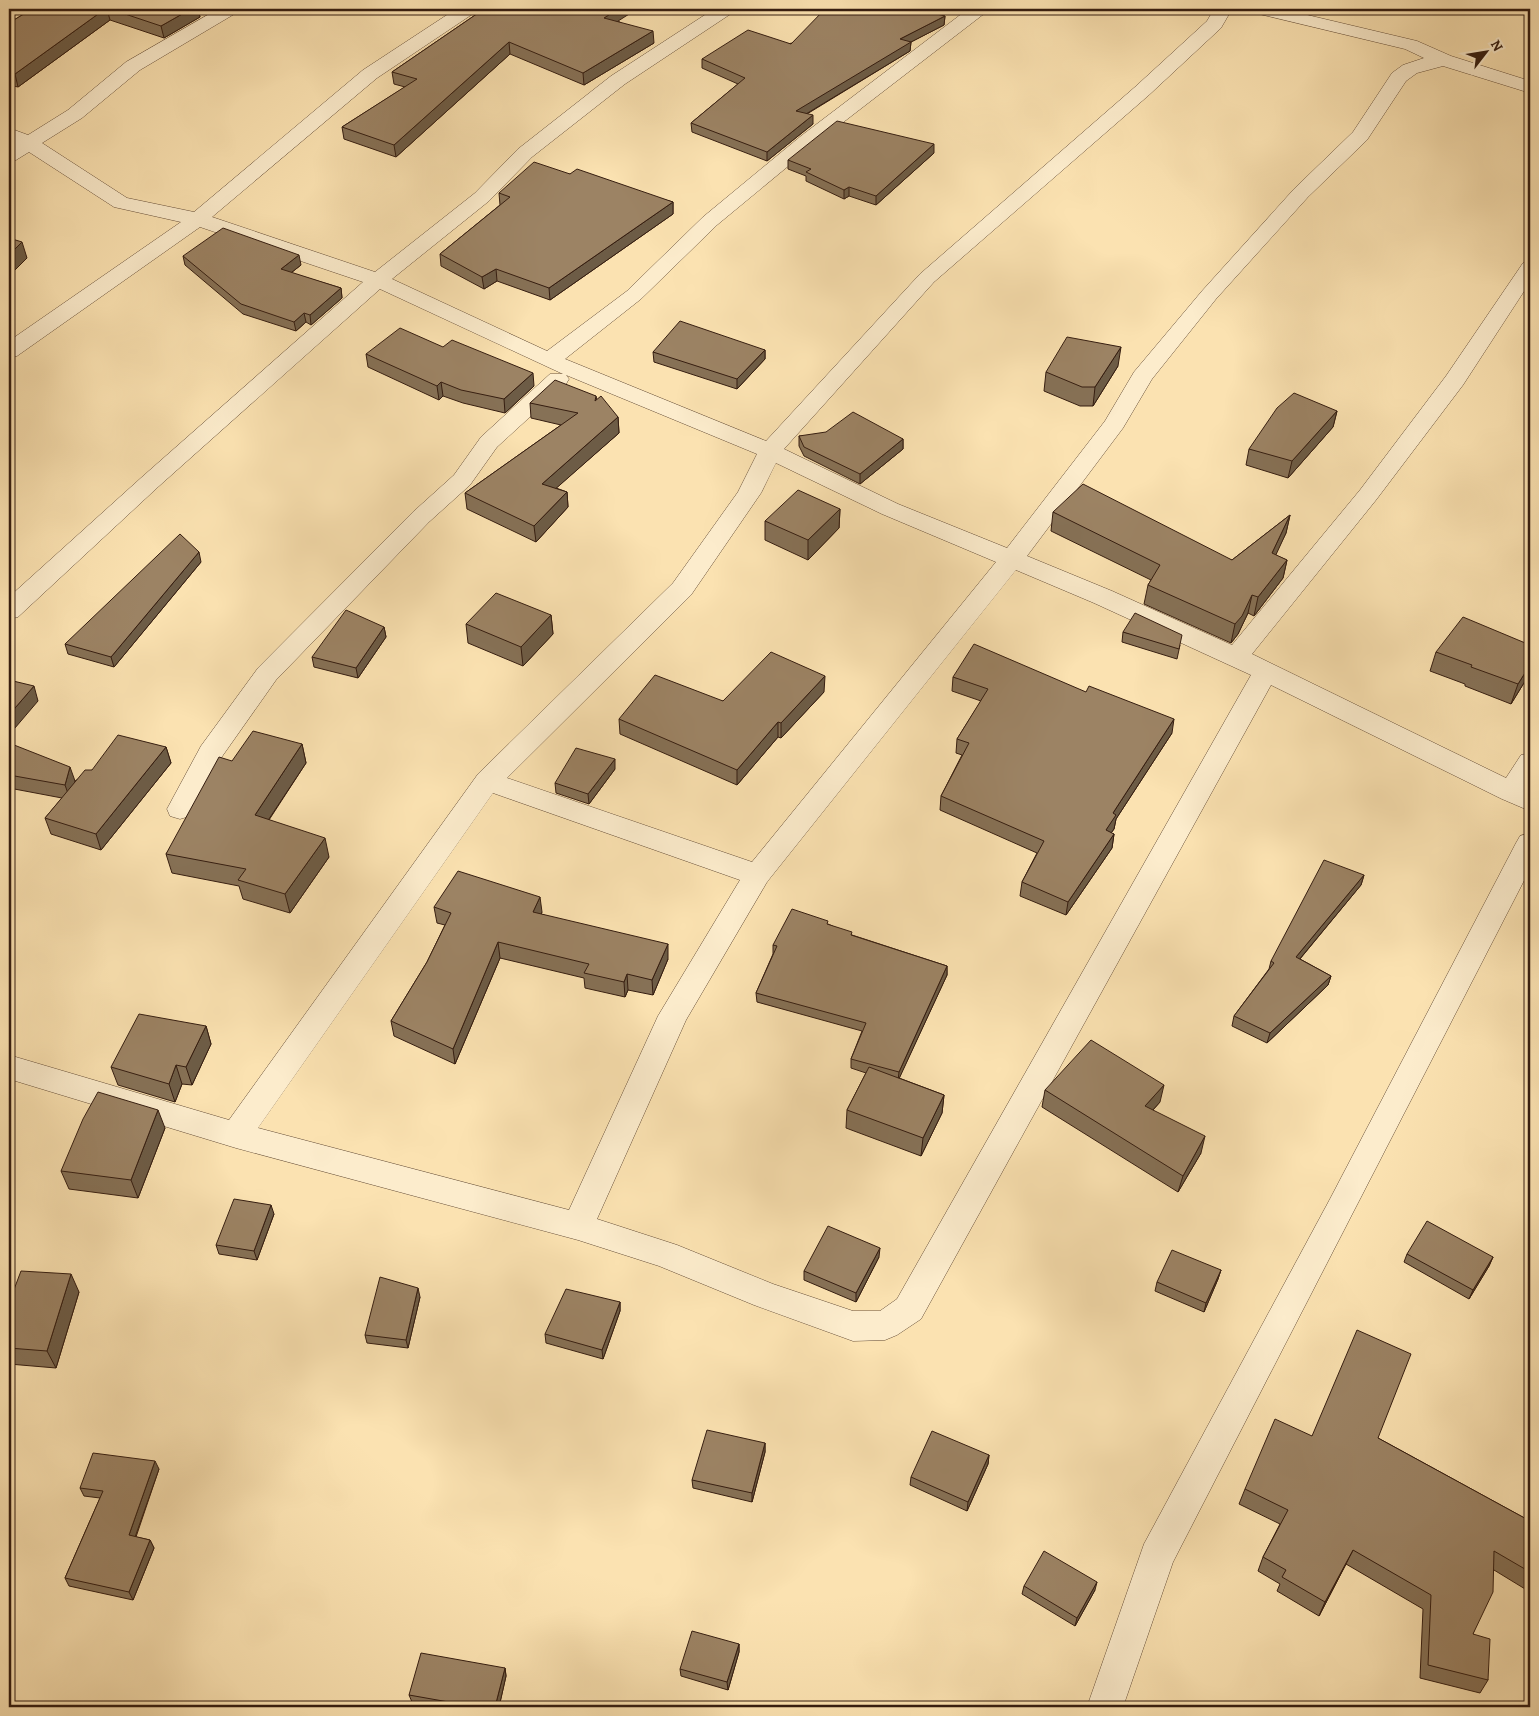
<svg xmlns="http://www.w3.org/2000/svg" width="1539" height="1716" viewBox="0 0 1539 1716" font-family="Alegreya,serif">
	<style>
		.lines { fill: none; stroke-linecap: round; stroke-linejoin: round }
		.minor-casing { stroke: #664e38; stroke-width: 1 }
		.minor { fill: #fceccc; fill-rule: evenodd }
		.wall { fill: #867156; stroke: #351d10 }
		.shaded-wall { fill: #6d5c46; stroke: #351d10 }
		.building { fill: #9c8364; stroke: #351d10 }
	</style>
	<rect width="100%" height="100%" fill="#fbe2b1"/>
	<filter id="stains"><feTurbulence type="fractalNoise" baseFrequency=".004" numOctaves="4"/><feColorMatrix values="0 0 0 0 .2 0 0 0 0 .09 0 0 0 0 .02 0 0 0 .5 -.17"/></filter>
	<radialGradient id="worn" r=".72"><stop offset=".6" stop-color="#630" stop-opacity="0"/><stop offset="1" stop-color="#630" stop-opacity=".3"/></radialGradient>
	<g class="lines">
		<defs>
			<path id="minor" d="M 218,9 L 239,9 L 236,13 L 140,70 L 82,118 L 42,143 L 127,198 L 194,212 L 363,70 L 456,9 L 477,9 L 474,13 L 377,78 L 212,217 L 375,272 L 475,193 L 518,149 L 611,76 L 714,9 L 735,9 L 732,13 L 625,84 L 532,157 L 489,201 L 392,279 L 547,351 L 627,291 L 703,217 L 801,136 L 968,9 L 988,9 L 985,13 L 815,144 L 717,225 L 641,299 L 565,359 L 766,441 L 920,274 L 1135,87 L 1207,21 L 1214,9 L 1232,9 L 1221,28 L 1149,95 L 934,282 L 784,449 L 898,504 L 1007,548 L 1105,421 L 1134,372 L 1202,291 L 1294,189 L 1353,132 L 1392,73 L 1403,65 L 1424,58 L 1405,49 L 1255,13 L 1252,9 L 1282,9 L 1417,41 L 1451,56 L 1530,81 L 1530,93 L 1443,66 L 1417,73 L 1406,81 L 1367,140 L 1308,197 L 1216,299 L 1152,379 L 1123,428 L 1027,556 L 1112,591 L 1232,645 L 1360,490 L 1446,376 L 1523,263 L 1530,261 L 1530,282 L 1463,385 L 1376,500 L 1252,654 L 1506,778 L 1521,755 L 1530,753 L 1530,783 L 1527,788 L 1530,790 L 1530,811 L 1502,799 L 1271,685 L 921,1319 L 897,1335 L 885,1340 L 853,1341 L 754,1305 L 659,1266 L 578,1240 L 236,1148 L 9,1079 L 9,1055 L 229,1120 L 478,774 L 673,583 L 738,492 L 757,454 L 566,375 L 569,379 L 566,384 L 497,447 L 470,485 L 429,522 L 276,680 L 221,758 L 190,816 L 180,819 L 170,816 L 167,809 L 201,746 L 258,668 L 413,512 L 454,475 L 481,437 L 550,374 L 563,374 L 380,289 L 158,487 L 18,617 L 9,619 L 9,597 L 142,477 L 363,282 L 200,227 L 17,356 L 9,357 L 9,341 L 181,222 L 114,207 L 29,152 L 16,160 L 9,162 L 9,148 L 15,144 L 9,141 L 9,128 L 28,135 L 68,110 L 126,62 ZM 776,463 L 882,514 L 996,562 L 752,862 L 507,778 L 691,595 L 761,493 ZM 1016,570 L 1094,603 L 1251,675 L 897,1299 L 880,1311 L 853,1311 L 773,1284 L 677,1245 L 597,1219 L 686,1020 L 767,882 ZM 493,793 L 740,880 L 658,1016 L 569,1210 L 258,1128 Z
				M 1530,833 L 1530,869 L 1173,1562 L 1123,1707 L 1087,1707 L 1144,1544 L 1330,1199 L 1516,843 L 1520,836 Z"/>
		</defs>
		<use href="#minor" class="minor-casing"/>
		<use href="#minor" class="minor"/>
	</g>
	<path class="wall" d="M 32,9 L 198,9 L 200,17 L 164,38 L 110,20 L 18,87 L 9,85 L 9,23 Z
		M 484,9 L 618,21 L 654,43 L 584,85 L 510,54 L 396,157 L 344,139 L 342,127 L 405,87 L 394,84 L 392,72 Z
		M 945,16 L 944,25 L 911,42 L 910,51 L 807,114 L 813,124 L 767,161 L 692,132 L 691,123 L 738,84 L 702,68 L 702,59 Z
		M 934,153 L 876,205 L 849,196 L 844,199 L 806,181 L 806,176 L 788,169 L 788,160 Z
		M 570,174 L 673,202 L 673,214 L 550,300 L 497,281 L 484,289 L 441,266 L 440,254 L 500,205 L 499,193 Z
		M 183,256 L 301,265 L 291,273 L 341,288 L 342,298 L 311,325 L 306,322 L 296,331 L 243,314 L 185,265 Z
		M 765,350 L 765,359 L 737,389 L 654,362 L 653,352 Z
		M 366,354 L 534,386 L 505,413 L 463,403 L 443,396 L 439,400 L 368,367 Z
		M 1118,366 L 1093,406 L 1080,406 L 1044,391 L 1046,372 Z
		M 596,396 L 597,400 L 618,417 L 619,433 L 556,488 L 567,492 L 568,507 L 536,542 L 467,509 L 465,493 L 561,425 L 531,418 L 530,403 Z
		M 1337,411 L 1333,427 L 1288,478 L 1246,465 L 1249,449 Z
		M 799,436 L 903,439 L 903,449 L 860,484 L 804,456 L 799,446 Z
		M 840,509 L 839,528 L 808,560 L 765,540 L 765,521 Z
		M 1053,512 L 1232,560 L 1290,515 L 1286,533 L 1275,555 L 1287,560 L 1283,578 L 1254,616 L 1248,613 L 1238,634 L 1231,643 L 1144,604 L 1148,585 L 1151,580 L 1051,531 Z
		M 201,562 L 114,667 L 68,654 L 65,644 Z
		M 551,615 L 553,634 L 523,666 L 468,643 L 466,624 Z
		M 384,627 L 386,637 L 358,678 L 314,667 L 312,657 Z
		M 1123,632 L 1180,645 L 1177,659 L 1122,642 Z
		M 1530,645 L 1530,673 L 1511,704 L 1465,686 L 1465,684 L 1430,671 L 1436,652 Z
		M 953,677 L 1172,733 L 1116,819 L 1114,829 L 1111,833 L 1114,834 L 1112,848 L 1066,915 L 1020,896 L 1022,882 L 1037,853 L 940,810 L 941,796 L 962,755 L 956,753 L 957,739 L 981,701 L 952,691 Z
		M 824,692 L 781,738 L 778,737 L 737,785 L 620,734 L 619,719 L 723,701 Z
		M 9,743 L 75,781 L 92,770 L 166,747 L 171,763 L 101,850 L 51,834 L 45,818 L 62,798 L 9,788 Z
		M 302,744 L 306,763 L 269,820 L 329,857 L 290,913 L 243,899 L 239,886 L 172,873 L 166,854 L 232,761 Z
		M 615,769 L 589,804 L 556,793 L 555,783 Z
		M 1364,875 L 1361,885 L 1300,959 L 1331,976 L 1328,985 L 1267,1043 L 1232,1026 L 1234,1016 L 1269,969 L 1271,961 Z
		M 434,907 L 542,912 L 541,914 L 668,959 L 653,995 L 628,990 L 625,997 L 585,988 L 584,978 L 500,958 L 455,1064 L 394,1036 L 391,1021 L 427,962 L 445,925 L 437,923 Z
		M 828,924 L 852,935 L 947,966 L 947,975 L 899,1078 L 944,1095 L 942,1113 L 921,1156 L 846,1128 L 847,1110 L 866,1073 L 851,1068 L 851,1059 L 862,1031 L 757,1002 L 756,993 L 773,954 L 773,945 Z
		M 206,1026 L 211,1044 L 192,1085 L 182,1084 L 175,1102 L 118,1085 L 111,1067 Z
		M 1045,1090 L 1160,1102 L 1153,1110 L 1201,1153 L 1178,1192 L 1042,1107 Z
		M 165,1128 L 138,1198 L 69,1189 L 61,1171 Z
		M 274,1214 L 257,1260 L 219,1254 L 216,1245 Z
		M 1407,1254 L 1493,1257 L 1489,1266 L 1469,1299 L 1404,1262 Z
		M 879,1257 L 856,1302 L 804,1280 L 804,1271 Z
		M 1221,1270 L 1218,1279 L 1204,1312 L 1155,1291 L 1157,1282 Z
		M 79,1292 L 56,1368 L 9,1364 L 9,1300 Z
		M 420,1297 L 408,1348 L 367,1343 L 365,1335 Z
		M 620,1302 L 620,1311 L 603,1359 L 546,1343 L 545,1334 Z
		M 1312,1436 L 1378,1438 L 1530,1521 L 1530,1592 L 1494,1570 L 1473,1634 L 1488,1680 L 1480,1693 L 1420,1678 L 1423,1609 L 1346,1564 L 1319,1616 L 1277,1591 L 1280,1584 L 1258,1571 L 1263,1557 L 1280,1524 L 1239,1504 L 1245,1489 Z
		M 765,1443 L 765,1452 L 752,1502 L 693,1488 L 692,1480 Z
		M 989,1455 L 988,1464 L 967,1511 L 910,1485 L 911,1477 Z
		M 159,1469 L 136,1537 L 150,1540 L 154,1548 L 133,1600 L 69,1586 L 65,1578 L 100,1498 L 84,1496 L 80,1488 Z
		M 1024,1586 L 1095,1590 L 1075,1626 L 1022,1594 Z
		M 739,1644 L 739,1652 L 728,1690 L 681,1676 L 680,1669 Z
		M 505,1668 L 506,1676 L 499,1707 L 439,1707 L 412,1702 L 409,1695 Z"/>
	<path class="shaded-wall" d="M 105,9 L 107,9 L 110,20 L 18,87 L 15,74 Z
		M 191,9 L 198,9 L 200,17 L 164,38 L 161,26 Z
		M 618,9 L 637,9 L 604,30 L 604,18 Z
		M 945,16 L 944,25 L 911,42 L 910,51 L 796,120 L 796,111 L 900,39 Z
		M 653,31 L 654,43 L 584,85 L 583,73 Z
		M 509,42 L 510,54 L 396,157 L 394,145 Z
		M 813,115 L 813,124 L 767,161 L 767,152 Z
		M 934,144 L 934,153 L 876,205 L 876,196 Z
		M 849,187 L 849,196 L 844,199 L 844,190 Z
		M 673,202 L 673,214 L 550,300 L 549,288 Z
		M 22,242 L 27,258 L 9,276 L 9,255 Z
		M 299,255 L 301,265 L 283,279 L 281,269 Z
		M 496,269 L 497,281 L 484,289 L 482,277 Z
		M 341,288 L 342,298 L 311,325 L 310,315 Z
		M 304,313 L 306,322 L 296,331 L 294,322 Z
		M 1121,347 L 1118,366 L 1093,406 L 1095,387 Z
		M 765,350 L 765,359 L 737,389 L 737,379 Z
		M 533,373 L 534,386 L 505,413 L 504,399 Z
		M 441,382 L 443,396 L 439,400 L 437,386 Z
		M 1337,411 L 1333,427 L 1288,478 L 1292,461 Z
		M 618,417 L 619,433 L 544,499 L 542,484 Z
		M 903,439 L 903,449 L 860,484 L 860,474 Z
		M 567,492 L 568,507 L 536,542 L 534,526 Z
		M 840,509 L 839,528 L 808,560 L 808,540 Z
		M 1290,515 L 1286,533 L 1268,572 L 1272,553 Z
		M 199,552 L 201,562 L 114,667 L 111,657 Z
		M 1287,560 L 1283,578 L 1254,616 L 1258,597 Z
		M 1252,595 L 1248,613 L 1238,634 L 1231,643 L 1235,624 Z
		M 551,615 L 553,634 L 523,666 L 521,647 Z
		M 384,627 L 386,637 L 358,678 L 356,668 Z
		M 1530,665 L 1530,673 L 1511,704 L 1518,684 Z
		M 825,676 L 824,692 L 781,738 L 781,723 Z
		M 34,686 L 38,701 L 9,735 L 9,715 Z
		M 1174,719 L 1172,733 L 1116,819 L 1114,829 L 1103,844 L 1106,830 L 1113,813 Z
		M 778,722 L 778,737 L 737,785 L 737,770 Z
		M 302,744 L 306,763 L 259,834 L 255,815 Z
		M 166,747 L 171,763 L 101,850 L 96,834 Z
		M 615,759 L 615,769 L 589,804 L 588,794 Z
		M 70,767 L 75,781 L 70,799 L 65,785 Z
		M 1114,834 L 1112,848 L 1066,915 L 1068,902 Z
		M 325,838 L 329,857 L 290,913 L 285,894 Z
		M 1364,875 L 1361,885 L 1293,967 L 1296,957 Z
		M 540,897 L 542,912 L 535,927 L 533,912 Z
		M 498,942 L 500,958 L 455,1064 L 453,1049 Z
		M 668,944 L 668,959 L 653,995 L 652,980 Z
		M 947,966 L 947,975 L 898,1081 L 899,1072 Z
		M 627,974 L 628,990 L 625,997 L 624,982 Z
		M 1331,976 L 1328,985 L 1267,1043 L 1270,1033 Z
		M 206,1026 L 211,1044 L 192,1085 L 186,1067 Z
		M 176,1065 L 182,1084 L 175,1102 L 169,1084 Z
		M 1164,1085 L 1160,1102 L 1141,1123 L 1145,1106 Z
		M 944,1095 L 942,1113 L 921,1156 L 923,1138 Z
		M 158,1110 L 165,1128 L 138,1198 L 131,1180 Z
		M 1205,1136 L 1201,1153 L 1178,1192 L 1183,1176 Z
		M 271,1205 L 274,1214 L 257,1260 L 254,1251 Z
		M 880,1248 L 879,1257 L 856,1302 L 856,1293 Z
		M 1493,1257 L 1489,1266 L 1469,1299 L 1473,1290 Z
		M 1221,1270 L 1218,1279 L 1204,1312 L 1206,1303 Z
		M 71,1274 L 79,1292 L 56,1368 L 47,1351 Z
		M 418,1288 L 420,1297 L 408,1348 L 406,1340 Z
		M 620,1302 L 620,1311 L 603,1359 L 602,1350 Z
		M 765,1443 L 765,1452 L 752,1502 L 752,1493 Z
		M 989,1455 L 988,1464 L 967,1511 L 968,1502 Z
		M 155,1461 L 159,1469 L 133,1543 L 129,1535 Z
		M 150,1540 L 154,1548 L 133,1600 L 129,1592 Z
		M 1353,1550 L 1346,1564 L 1319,1616 L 1325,1602 Z
		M 1097,1582 L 1095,1590 L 1075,1626 L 1077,1618 Z
		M 739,1644 L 739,1652 L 728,1690 L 727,1682 Z
		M 505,1668 L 506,1676 L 499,1707 L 495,1707 Z"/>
	<path class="building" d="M 32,9 L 105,9 L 15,74 L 9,73 L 9,23 Z
		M 110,9 L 191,9 L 161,26 Z
		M 484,9 L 618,9 L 604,18 L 653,31 L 583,73 L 509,42 L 394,145 L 342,127 L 417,79 L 392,72 Z
		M 825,9 L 917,9 L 945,16 L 900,39 L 911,42 L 796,111 L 813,115 L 767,152 L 691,123 L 745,78 L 702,59 L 748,30 L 791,44 Z
		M 837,121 L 934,144 L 876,196 L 849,187 L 844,190 L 806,172 L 811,169 L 788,160 Z
		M 534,162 L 570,174 L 577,169 L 673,202 L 549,288 L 496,269 L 482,277 L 440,254 L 510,197 L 499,193 Z
		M 223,228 L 299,255 L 281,269 L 341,288 L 310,315 L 304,313 L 294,322 L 241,304 L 183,256 Z
		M 9,238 L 22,242 L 9,255 Z
		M 680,321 L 765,350 L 737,379 L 653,352 Z
		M 400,328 L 443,347 L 452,340 L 533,373 L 504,399 L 461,390 L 441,382 L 437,386 L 366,354 Z
		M 1067,337 L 1121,347 L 1095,387 L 1082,387 L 1046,372 Z
		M 555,380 L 596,396 L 595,401 L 601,396 L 618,417 L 542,484 L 567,492 L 534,526 L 465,493 L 578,413 L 530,403 Z
		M 1294,393 L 1337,411 L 1292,461 L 1249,449 L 1277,408 Z
		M 853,412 L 903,439 L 860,474 L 804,447 L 799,436 L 826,432 Z
		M 1083,484 L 1232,560 L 1290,515 L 1272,553 L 1287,560 L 1258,597 L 1252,595 L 1242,616 L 1235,624 L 1148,585 L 1160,565 L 1053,512 Z
		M 798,490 L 840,509 L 808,540 L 765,521 Z
		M 180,534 L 199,552 L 111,657 L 65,644 Z
		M 496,593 L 551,615 L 521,647 L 466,624 Z
		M 346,610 L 384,627 L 356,668 L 312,657 Z
		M 1135,613 L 1182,635 L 1179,649 L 1123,632 Z
		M 1463,617 L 1530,645 L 1530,665 L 1518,684 L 1471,667 L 1472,665 L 1436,652 Z
		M 974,644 L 1086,692 L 1089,686 L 1174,719 L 1113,813 L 1116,815 L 1106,830 L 1114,834 L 1068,902 L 1022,882 L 1044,841 L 941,796 L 969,743 L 957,739 L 988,689 L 953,677 Z
		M 771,652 L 825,676 L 781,723 L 778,722 L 737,770 L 619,719 L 655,675 L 723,701 Z
		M 9,680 L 34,686 L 9,715 Z
		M 253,731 L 302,744 L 255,815 L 325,838 L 285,894 L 238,880 L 246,869 L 166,854 L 219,757 L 232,761 Z
		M 118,735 L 166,747 L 96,834 L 45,818 L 85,770 L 92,770 Z
		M 9,743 L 70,767 L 65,785 L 9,775 Z
		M 576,748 L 615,759 L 588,794 L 555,783 Z
		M 1324,860 L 1364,875 L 1296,957 L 1331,976 L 1270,1033 L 1234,1016 L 1274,963 L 1271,961 Z
		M 458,871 L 540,897 L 533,912 L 668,944 L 652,980 L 627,974 L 624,982 L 584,973 L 589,964 L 498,942 L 453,1049 L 391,1021 L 427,962 L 451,913 L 434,907 Z
		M 792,909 L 828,921 L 827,924 L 852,932 L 851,935 L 947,966 L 899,1072 L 851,1059 L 866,1023 L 756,993 L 777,946 L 773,945 Z
		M 139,1014 L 206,1026 L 186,1067 L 176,1065 L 169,1084 L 111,1067 Z
		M 1091,1040 L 1164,1085 L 1145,1106 L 1205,1136 L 1183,1176 L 1045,1090 Z
		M 869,1067 L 944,1095 L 923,1138 L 847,1110 Z
		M 98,1092 L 158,1110 L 131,1180 L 61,1171 L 83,1119 Z
		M 234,1199 L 271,1205 L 254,1251 L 216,1245 Z
		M 1427,1221 L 1493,1257 L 1473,1290 L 1407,1254 Z
		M 828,1226 L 880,1248 L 856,1293 L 804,1271 Z
		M 1172,1250 L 1221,1270 L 1206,1303 L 1157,1282 Z
		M 21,1271 L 71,1274 L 47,1351 L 9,1348 L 9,1300 L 10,1300 Z
		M 380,1277 L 418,1288 L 406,1340 L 365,1335 Z
		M 566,1289 L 620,1302 L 602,1350 L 545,1334 Z
		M 1357,1330 L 1411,1354 L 1378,1438 L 1530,1521 L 1530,1572 L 1494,1551 L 1493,1592 L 1473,1634 L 1490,1639 L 1488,1680 L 1428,1665 L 1431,1595 L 1353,1550 L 1325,1602 L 1282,1577 L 1286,1570 L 1263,1557 L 1288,1510 L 1245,1489 L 1275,1419 L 1312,1436 Z
		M 707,1430 L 765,1443 L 752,1493 L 692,1480 Z
		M 932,1431 L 989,1455 L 968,1502 L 911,1477 Z
		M 93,1453 L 155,1461 L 129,1535 L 150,1540 L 129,1592 L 65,1578 L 103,1491 L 80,1488 Z
		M 1044,1551 L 1097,1582 L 1077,1618 L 1024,1586 Z
		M 692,1631 L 739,1644 L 727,1682 L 680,1669 Z
		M 421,1653 L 505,1668 L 495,1707 L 477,1707 L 409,1695 Z"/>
	<rect width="1539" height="1716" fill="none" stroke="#fbe2b1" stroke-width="30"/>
	<rect x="10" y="10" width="1519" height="1696" fill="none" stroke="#351d10" stroke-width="2.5"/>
	<rect x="15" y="15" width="1509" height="1686" fill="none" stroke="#351d10"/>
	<g transform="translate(1486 52) rotate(59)" stroke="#fceccc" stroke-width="4" paint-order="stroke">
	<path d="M0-4L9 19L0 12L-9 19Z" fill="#351d10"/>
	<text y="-8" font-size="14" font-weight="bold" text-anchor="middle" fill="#351d10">N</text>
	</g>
	<rect width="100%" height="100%" filter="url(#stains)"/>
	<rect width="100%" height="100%" fill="url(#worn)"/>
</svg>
